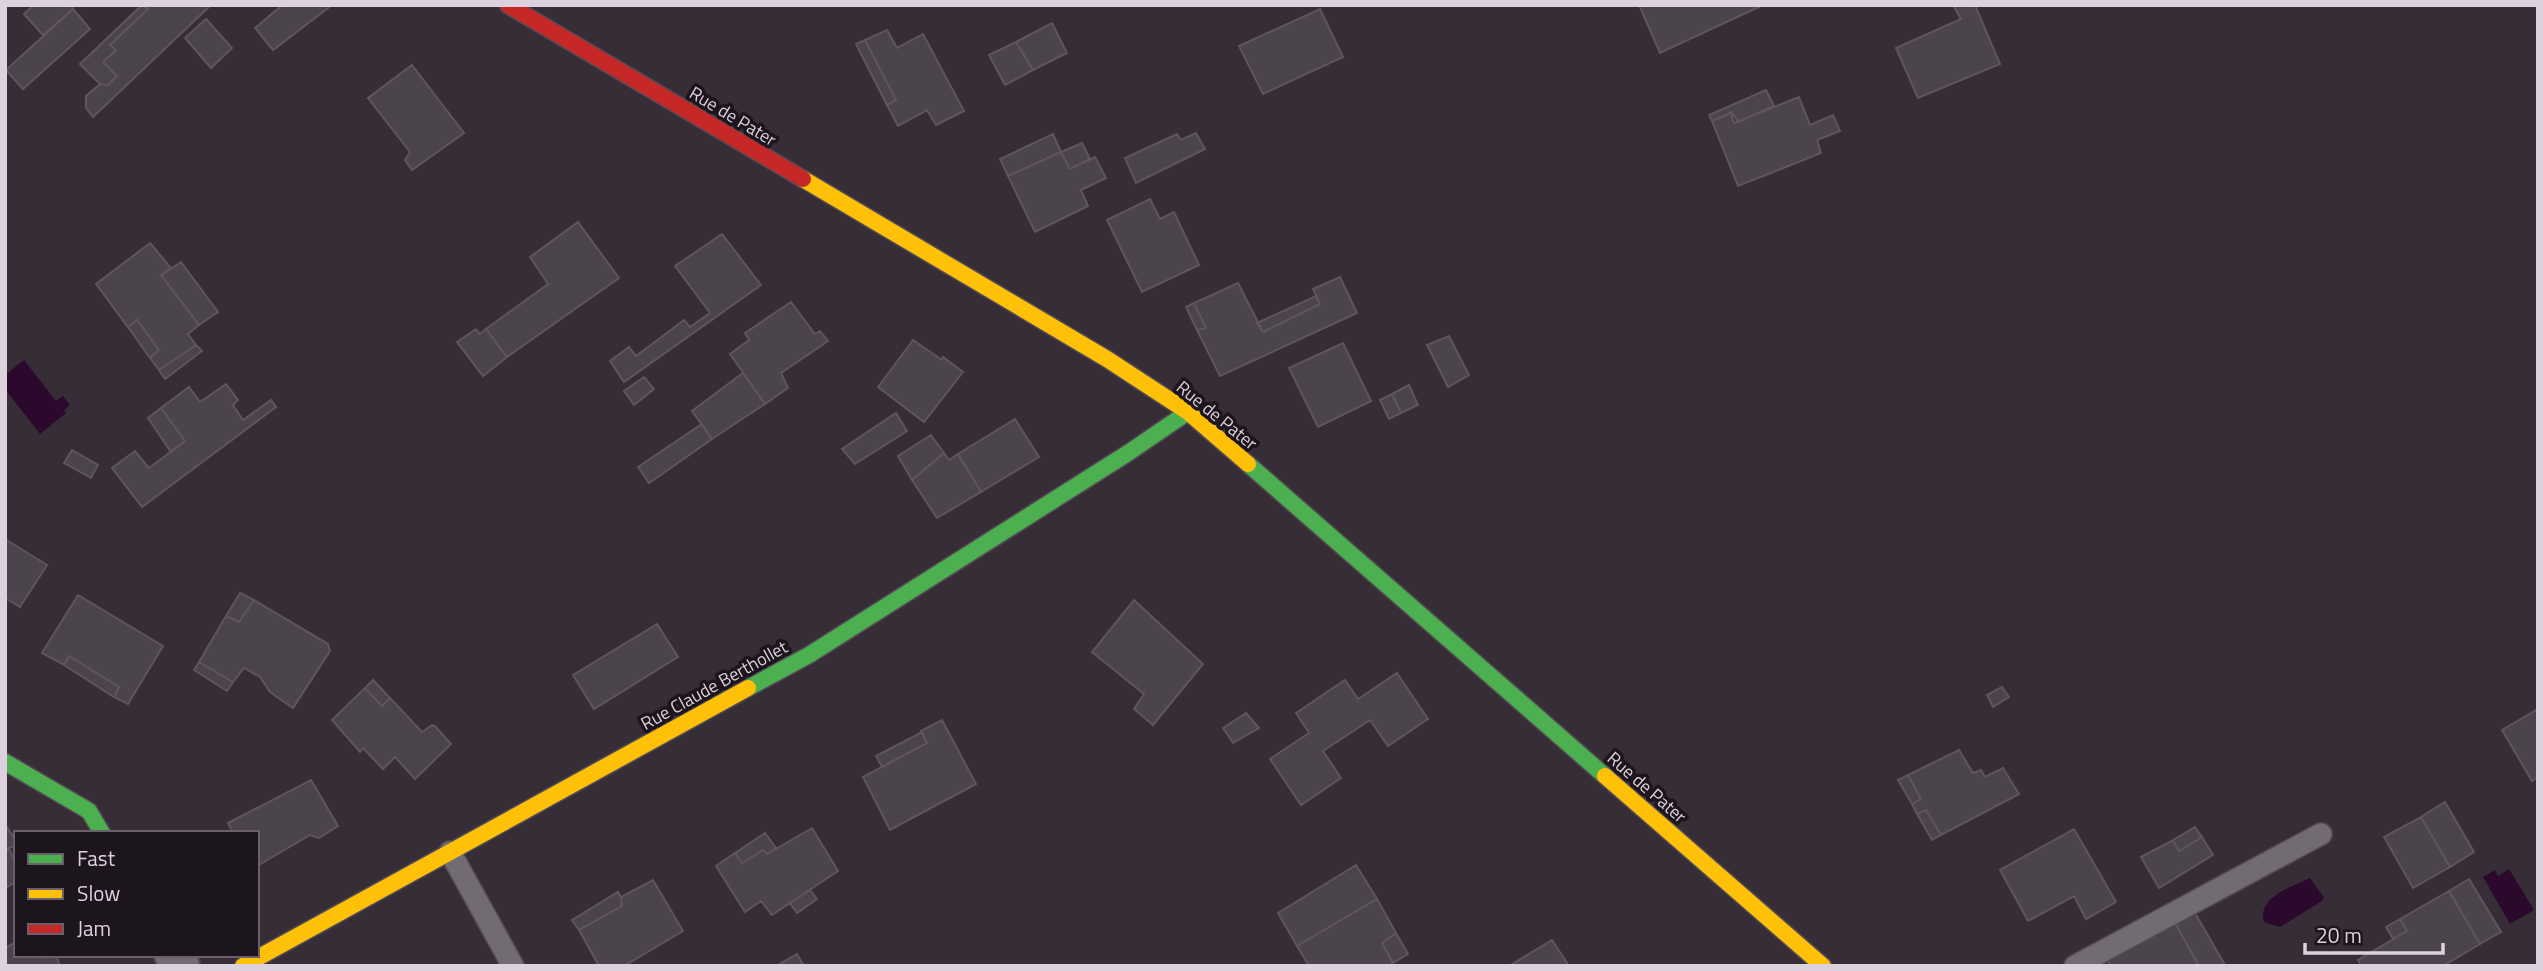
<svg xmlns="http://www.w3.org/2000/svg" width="2543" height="971" viewBox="0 0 2543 971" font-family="'Titillium Web',sans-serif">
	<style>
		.water { fill: #2b092d }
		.building { fill: #4c444d; stroke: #5e555e; stroke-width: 2 }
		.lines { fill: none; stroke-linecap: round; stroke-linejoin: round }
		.lane-casing { stroke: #534b54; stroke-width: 24 }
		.street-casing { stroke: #534b54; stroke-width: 42 }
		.fast-casing { stroke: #534b54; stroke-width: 19 }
		.slow-casing { stroke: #534b54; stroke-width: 19 }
		.jam-casing { stroke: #534b54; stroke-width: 19 }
		.lane { stroke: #726b73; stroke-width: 21 }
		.street { stroke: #726b73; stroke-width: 38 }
		.fast { stroke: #4caf50; stroke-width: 16 }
		.slow { stroke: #ffc107; stroke-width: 16 }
		.jam { stroke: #c62828; stroke-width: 16 }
		.labels { text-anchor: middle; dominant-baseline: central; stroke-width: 7; stroke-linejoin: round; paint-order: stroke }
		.street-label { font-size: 18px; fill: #dcd1dc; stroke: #1d151d }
	</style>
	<rect width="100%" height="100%" fill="#362d37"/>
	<path class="water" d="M 24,360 L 56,401 L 63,396 L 70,405 L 64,410 L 66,413 L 40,434 L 5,389 L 5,375 Z
		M 2509,869 L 2534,910 L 2510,924 L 2483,877 L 2495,870 L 2498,876 Z
		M 2310,878 L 2324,898 L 2322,901 L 2280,927 L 2264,922 C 2257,897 2292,887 2310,878 Z"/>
	<path class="building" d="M 34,5 L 70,5 L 73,9 L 43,35 L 24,14 Z
		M 142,5 L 148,9 L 110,45 L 116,50 L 103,62 L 117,76 L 108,85 L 100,84 L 80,64 Z
		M 145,5 L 211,5 L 93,117 L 86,108 L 86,96 L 100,84 L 108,85 L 117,76 L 103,62 L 116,50 L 110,45 L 148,9 Z
		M 279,5 L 332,5 L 273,50 L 255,28 L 280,7 Z
		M 1639,5 L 1763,5 L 1660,53 Z
		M 1953,5 L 1975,5 L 2000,64 L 1918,98 L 1896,48 L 1961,19 Z
		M 73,9 L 90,29 L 23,89 L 6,70 Z
		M 1320,9 L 1343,57 L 1263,94 L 1239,46 Z
		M 206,19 L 232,48 L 211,68 L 185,38 Z
		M 1052,23 L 1067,53 L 1033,70 L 1016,42 Z
		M 887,30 L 897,48 L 923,34 L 964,111 L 936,125 L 927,110 L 898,126 L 887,105 L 896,100 L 865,40 Z
		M 865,40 L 896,100 L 887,105 L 856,44 Z
		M 1016,42 L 1033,70 L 1005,85 L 989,55 Z
		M 412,65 L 464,133 L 412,170 L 405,160 L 410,152 L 368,98 Z
		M 1766,90 L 1774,106 L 1738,122 L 1732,112 L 1712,121 L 1709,115 Z
		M 1799,97 L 1810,125 L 1833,115 L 1840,131 L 1817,140 L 1821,153 L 1738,186 L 1712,121 L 1731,113 L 1734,123 Z
		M 1196,133 L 1205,149 L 1136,183 L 1125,158 L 1177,134 L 1181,140 Z
		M 1053,134 L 1061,152 L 1008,176 L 1000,159 Z
		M 1082,143 L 1090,159 L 1070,169 L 1061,152 Z
		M 1061,152 L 1070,169 L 1095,157 L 1106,178 L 1081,190 L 1088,206 L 1035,232 L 1008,176 Z
		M 1150,199 L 1160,219 L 1174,212 L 1199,265 L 1142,292 L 1107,220 Z
		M 578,222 L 619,278 L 507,357 L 486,329 L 548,284 L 530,257 Z
		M 722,234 L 761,285 L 624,382 L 610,361 L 629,347 L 636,356 L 684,320 L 690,327 L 710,313 L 675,266 Z
		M 150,243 L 171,268 L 161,275 L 199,325 L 188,334 L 196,345 L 159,370 L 150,358 L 159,350 L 137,320 L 128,327 L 96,284 Z
		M 181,262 L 218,312 L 199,325 L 161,275 Z
		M 1340,277 L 1357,313 L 1220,376 L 1197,330 L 1206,328 L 1194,303 L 1238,283 L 1263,332 L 1320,304 L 1313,289 Z
		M 1316,296 L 1320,304 L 1263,332 L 1257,323 Z
		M 791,302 L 815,334 L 820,331 L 828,341 L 781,373 L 788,388 L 765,404 L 730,354 L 749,340 L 745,333 Z
		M 1194,303 L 1206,328 L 1197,330 L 1186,307 Z
		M 137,320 L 159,350 L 150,358 L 128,327 Z
		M 476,329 L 480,334 L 486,329 L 507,357 L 483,376 L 457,342 Z
		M 1449,336 L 1469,375 L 1448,387 L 1427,345 Z
		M 913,340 L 942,360 L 943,357 L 963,372 L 924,422 L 878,387 Z
		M 1343,343 L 1371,401 L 1318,427 L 1289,368 Z
		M 196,345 L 202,351 L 165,379 L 159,370 Z
		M 743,373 L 765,404 L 712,439 L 692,411 Z
		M 644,377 L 654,389 L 634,405 L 624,391 Z
		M 226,384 L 238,400 L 233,405 L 243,420 L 271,400 L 276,407 L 142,507 L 112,468 L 135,451 L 149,468 L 185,441 L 161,408 L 189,387 L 200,402 Z
		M 1409,385 L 1418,405 L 1401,413 L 1392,394 Z
		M 1392,394 L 1401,413 L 1389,419 L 1380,400 Z
		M 161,408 L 185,441 L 171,452 L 148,418 Z
		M 896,413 L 907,431 L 855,464 L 842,449 Z
		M 1015,419 L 1039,457 L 981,492 L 958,454 Z
		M 702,424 L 712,439 L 649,483 L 638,467 Z
		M 931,435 L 944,453 L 912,480 L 898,456 Z
		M 72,450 L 98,465 L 91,478 L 64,463 Z
		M 944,453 L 949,460 L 958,454 L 981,492 L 937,518 L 912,480 Z
		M 5,539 L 47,565 L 20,607 L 5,598 Z
		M 240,593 L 254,600 L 239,622 L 226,616 Z
		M 78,595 L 163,646 L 128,704 L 114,697 L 119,687 L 69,656 L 64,665 L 42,653 Z
		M 254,600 L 328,644 L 330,651 L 293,708 L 270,692 L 260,677 L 244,668 L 233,682 L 199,662 L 226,616 L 239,622 Z
		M 1134,600 L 1203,664 L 1153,725 L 1134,709 L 1144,694 L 1092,652 Z
		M 657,624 L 678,657 L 594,709 L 573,675 Z
		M 69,656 L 119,687 L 114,697 L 64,665 Z
		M 199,662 L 233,682 L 227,691 L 194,670 Z
		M 1397,673 L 1428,719 L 1388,746 L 1370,720 L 1323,751 L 1341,778 L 1301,805 L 1270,759 L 1309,733 L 1296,713 L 1345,680 L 1358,699 Z
		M 373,680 L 390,698 L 382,706 L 365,688 Z
		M 2002,687 L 2009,697 L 1993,707 L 1987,695 Z
		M 365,688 L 382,706 L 390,698 L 422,732 L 432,725 L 435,726 L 451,744 L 415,779 L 395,757 L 383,769 L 363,748 L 360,752 L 332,720 Z
		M 2538,709 L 2538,777 L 2532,781 L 2502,730 Z
		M 1246,713 L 1259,728 L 1233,743 L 1223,728 Z
		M 942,720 L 976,784 L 890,830 L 863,777 L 927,743 L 921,731 Z
		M 922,732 L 927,743 L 882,767 L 876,756 Z
		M 1959,750 L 1973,773 L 1981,770 L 1985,777 L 2003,768 L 2019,794 L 1941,835 L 1926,810 L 1917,814 L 1912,804 L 1921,799 L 1908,775 Z
		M 1908,775 L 1921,799 L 1912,804 L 1898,780 Z
		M 311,780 L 338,826 L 319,838 L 310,835 L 257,866 L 257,833 L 233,833 L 228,823 Z
		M 2445,802 L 2474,852 L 2450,867 L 2421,817 Z
		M 1926,810 L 1941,835 L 1932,840 L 1917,814 Z
		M 2421,817 L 2450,867 L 2413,888 L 2384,837 Z
		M 5,824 L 16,841 L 16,845 L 5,850 Z
		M 2195,827 L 2202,837 L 2179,851 L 2173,840 Z
		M 812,828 L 838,871 L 772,915 L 761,901 L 745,912 L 716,866 L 735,853 L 742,863 L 763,850 L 767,854 Z
		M 2074,829 L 2116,902 L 2086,919 L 2074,896 L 2028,921 L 2000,870 Z
		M 765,833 L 776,848 L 767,854 L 763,850 L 742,863 L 735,853 Z
		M 2202,837 L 2213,855 L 2159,888 L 2141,857 L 2173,840 L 2179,851 Z
		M 9,849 L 16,863 L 16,882 L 5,888 L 5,850 Z
		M 1356,865 L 1377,899 L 1297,946 L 1278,913 Z
		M 2469,879 L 2501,932 L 2480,944 L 2449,891 Z
		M 653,880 L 683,931 L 624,966 L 599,966 L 579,930 L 622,906 L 621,897 Z
		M 810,890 L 817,899 L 797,913 L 790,903 Z
		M 2449,891 L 2480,944 L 2443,966 L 2361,966 L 2358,960 L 2407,931 L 2400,919 Z
		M 618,892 L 621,897 L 622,906 L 579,930 L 572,920 Z
		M 1377,899 L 1396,933 L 1382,943 L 1393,963 L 1389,966 L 1309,966 L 1297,946 Z
		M 2195,913 L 2225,965 L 2199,966 L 2175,923 Z
		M 2400,919 L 2407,931 L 2393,939 L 2386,927 Z
		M 2175,923 L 2199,966 L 2110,966 L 2108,961 Z
		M 1396,933 L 1408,954 L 1393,963 L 1382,943 Z
		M 1552,940 L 1569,966 L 1509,966 Z
		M 16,942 L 16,955 L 40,955 L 42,958 L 56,955 L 60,966 L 5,966 L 5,948 Z
		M 797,954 L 804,966 L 776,966 Z"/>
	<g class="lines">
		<defs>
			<path id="lane" d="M 450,852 L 513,966
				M 2075,966 L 2321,834"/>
			<path id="street" d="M 174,955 L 180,966"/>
			<path id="fast" d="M 1248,464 L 1605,776
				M 748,688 L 809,655 L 1128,453 L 1188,412
				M 5,762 L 89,811 L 102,833"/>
			<path id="slow" d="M 803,179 L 1107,359 L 1188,412 L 1248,464
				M 1605,776 L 1823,966
				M 243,966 L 748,688"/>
			<path id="jam" d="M 508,5 L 803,179"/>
		</defs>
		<use href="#lane" class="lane-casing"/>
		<use href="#street" class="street-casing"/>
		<use href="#fast" class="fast-casing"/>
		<use href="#slow" class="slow-casing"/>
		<use href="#jam" class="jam-casing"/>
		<use href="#lane" class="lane"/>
		<use href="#street" class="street"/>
		<use href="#fast" class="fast"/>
		<use href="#slow" class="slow"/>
		<use href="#jam" class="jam"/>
	</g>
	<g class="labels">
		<g class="street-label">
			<text transform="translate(733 116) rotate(31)">Rue de Pater</text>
			<text transform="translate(1217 415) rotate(39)">Rue de Pater</text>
			<text transform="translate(714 685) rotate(-29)">Rue Claude Berthollet</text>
			<text transform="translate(1647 787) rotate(41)">Rue de Pater</text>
		</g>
	</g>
	<rect width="2543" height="971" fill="none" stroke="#dcd1dc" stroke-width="14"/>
	<rect x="14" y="831" width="245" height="126" fill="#1d151d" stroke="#696069" stroke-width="2"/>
	<rect x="28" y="854" width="35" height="10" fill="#4caf50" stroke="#696069" stroke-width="2"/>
	<text x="77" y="866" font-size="21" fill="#dcd1dc">Fast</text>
	<rect x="28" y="889" width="35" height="10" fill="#ffc107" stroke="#696069" stroke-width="2"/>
	<text x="77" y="901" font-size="21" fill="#dcd1dc">Slow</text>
	<rect x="28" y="924" width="35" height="10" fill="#c62828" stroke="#696069" stroke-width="2"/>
	<text x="77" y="936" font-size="21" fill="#dcd1dc">Jam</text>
	<path d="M2305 943v10h138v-10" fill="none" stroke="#dcd1dc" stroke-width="3.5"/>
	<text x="2316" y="943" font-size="21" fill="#dcd1dc" stroke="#1d151d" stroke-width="5" paint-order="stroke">20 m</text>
</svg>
